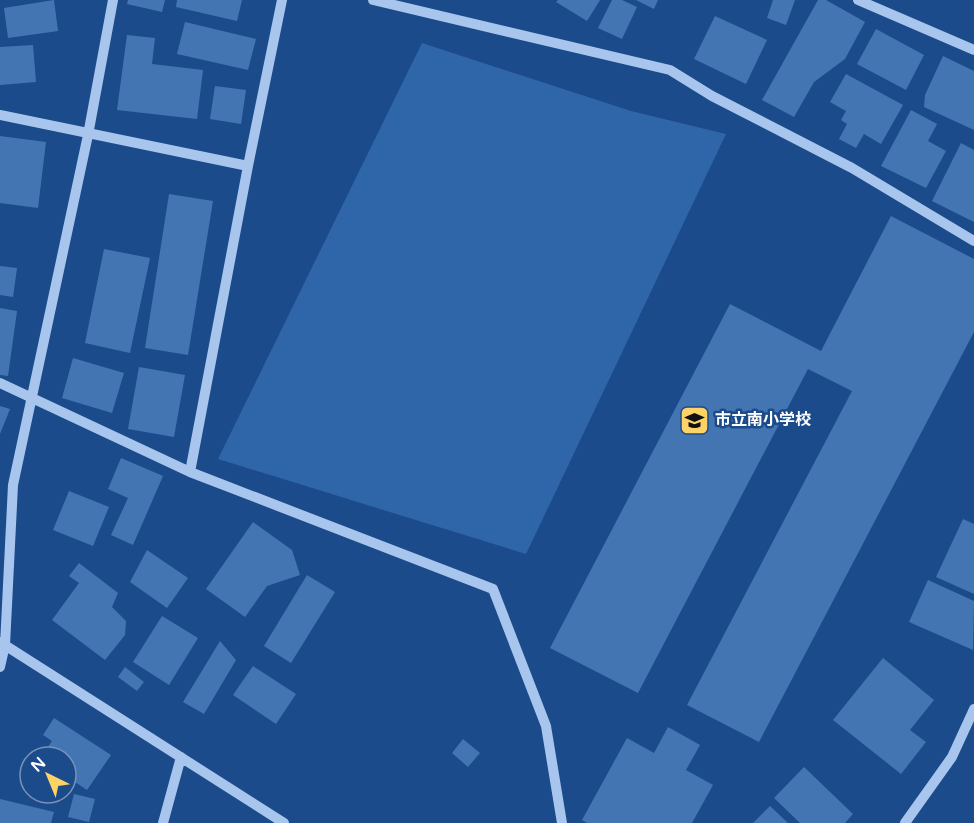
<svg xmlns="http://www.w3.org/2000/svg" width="974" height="823" viewBox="0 0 974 823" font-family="'Varela Round','Noto Sans JP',sans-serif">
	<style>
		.green { fill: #2f65a9 }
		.building { fill: #4475b3 }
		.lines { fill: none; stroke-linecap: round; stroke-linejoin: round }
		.minor { stroke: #a8c6ed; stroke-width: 10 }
		.labels { text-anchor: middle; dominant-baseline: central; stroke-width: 5; stroke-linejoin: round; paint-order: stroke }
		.poi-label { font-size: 16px; font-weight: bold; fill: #fff; stroke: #1c4b8b; text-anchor: start }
	</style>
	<rect width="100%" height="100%" fill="#1c4b8b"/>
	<path class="green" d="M 422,43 L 631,111 L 726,134 L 526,554 L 218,459 Z"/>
	<path class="building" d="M 54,0 L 58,31 L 8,38 L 4,8 Z
		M 128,0 L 165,0 L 162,12 L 127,4 Z
		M 177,0 L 242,0 L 237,21 L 176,7 Z
		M 558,0 L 600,0 L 587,21 L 556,2 Z
		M 612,0 L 622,0 L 637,7 L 622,39 L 598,28 Z
		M 636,0 L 658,0 L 654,9 Z
		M 773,0 L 795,0 L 786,25 L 767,18 Z
		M 818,0 L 826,0 L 865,22 L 845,59 L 814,82 L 794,117 L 762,100 Z
		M 715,16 L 767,40 L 746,84 L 694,59 Z
		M 185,22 L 256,39 L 248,70 L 177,54 Z
		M 876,29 L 924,55 L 906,90 L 857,64 Z
		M 127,35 L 155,38 L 152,64 L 203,70 L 197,119 L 117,110 Z
		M 33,45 L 36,82 L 0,85 L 0,47 Z
		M 943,56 L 974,71 L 974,130 L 924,107 L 925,95 Z
		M 846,74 L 903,105 L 881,144 L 864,134 L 856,148 L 839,139 L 847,124 L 841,120 L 846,111 L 830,102 Z
		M 215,86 L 246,90 L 241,124 L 210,119 Z
		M 911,110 L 937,124 L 928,141 L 946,151 L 926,188 L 881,166 Z
		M 0,136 L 46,142 L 38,208 L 0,203 Z
		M 961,143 L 974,150 L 974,222 L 932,201 Z
		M 169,194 L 213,201 L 188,355 L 145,348 Z
		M 891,216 L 974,259 L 974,332 L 759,742 L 687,705 L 852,391 L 808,369 L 638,693 L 550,648 L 730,304 L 821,351 Z
		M 104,249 L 150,258 L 130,353 L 85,343 Z
		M 0,266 L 17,268 L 13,297 L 0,295 Z
		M 0,308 L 17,311 L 8,376 L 0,375 Z
		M 73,358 L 124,373 L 112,413 L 62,398 Z
		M 139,367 L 185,375 L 174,437 L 128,429 Z
		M 0,406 L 10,409 L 0,434 Z
		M 121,458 L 163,476 L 133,545 L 111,535 L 128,498 L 108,489 Z
		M 69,491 L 109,507 L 93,546 L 53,530 Z
		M 963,519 L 974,524 L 974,594 L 936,577 Z
		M 253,522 L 292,550 L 300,575 L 267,586 L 245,617 L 206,589 Z
		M 147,550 L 188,578 L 167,608 L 130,582 Z
		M 79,563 L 118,593 L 112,607 L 126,621 L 125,635 L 105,660 L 52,620 L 79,583 L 69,576 Z
		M 307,575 L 335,592 L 291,663 L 264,646 Z
		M 928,580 L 974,601 L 973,650 L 909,622 Z
		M 162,616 L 198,638 L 169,685 L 133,662 Z
		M 220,641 L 236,660 L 204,714 L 183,702 Z
		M 883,658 L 934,700 L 910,730 L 926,742 L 901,774 L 833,720 Z
		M 253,666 L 296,694 L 276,724 L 233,695 Z
		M 125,667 L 144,682 L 137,691 L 118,677 Z
		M 54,718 L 111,755 L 87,790 L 66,776 L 66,757 L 41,757 L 52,741 L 43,735 Z
		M 668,727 L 700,745 L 686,770 L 713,785 L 692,823 L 587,823 L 582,820 L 627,738 L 654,753 Z
		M 463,739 L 480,753 L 468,767 L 452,753 Z
		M 804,767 L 853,814 L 845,823 L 800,823 L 774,798 Z
		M 74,794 L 95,799 L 89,822 L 68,817 Z
		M 0,799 L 54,812 L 51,823 L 0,823 Z
		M 770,806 L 788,823 L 753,823 Z"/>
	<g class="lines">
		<path class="minor" d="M 282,0 L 248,166 L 190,472 L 493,589 L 546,726 L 562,823
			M 373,0 L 670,70 L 712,96 L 852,168 L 974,241
			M 858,0 L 974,50
			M 0,115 L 248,166
			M 0,383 L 190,472
			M 0,642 L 284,823
			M 0,667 L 5,645 L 13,485 L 88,135 L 113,0
			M 163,823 L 181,757
			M 905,823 L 952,757 L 974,709"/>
	</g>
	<defs>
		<symbol id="school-square" viewBox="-11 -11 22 22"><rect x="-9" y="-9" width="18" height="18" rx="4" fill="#fdd366" stroke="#1c4b8b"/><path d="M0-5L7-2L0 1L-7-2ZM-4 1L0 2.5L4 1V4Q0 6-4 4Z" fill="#111"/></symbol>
	</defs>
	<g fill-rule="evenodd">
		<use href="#school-square" x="678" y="404" width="33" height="33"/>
	</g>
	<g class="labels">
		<g class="poi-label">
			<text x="715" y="420">市立南小学校</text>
		</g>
	</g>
	<g transform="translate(48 775) rotate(317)"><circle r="28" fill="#1c4b8b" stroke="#7793b9" stroke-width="1.5"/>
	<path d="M0-4.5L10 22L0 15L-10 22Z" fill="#fdd366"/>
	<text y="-9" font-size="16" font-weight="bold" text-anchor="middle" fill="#ffffff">N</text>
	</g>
</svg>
